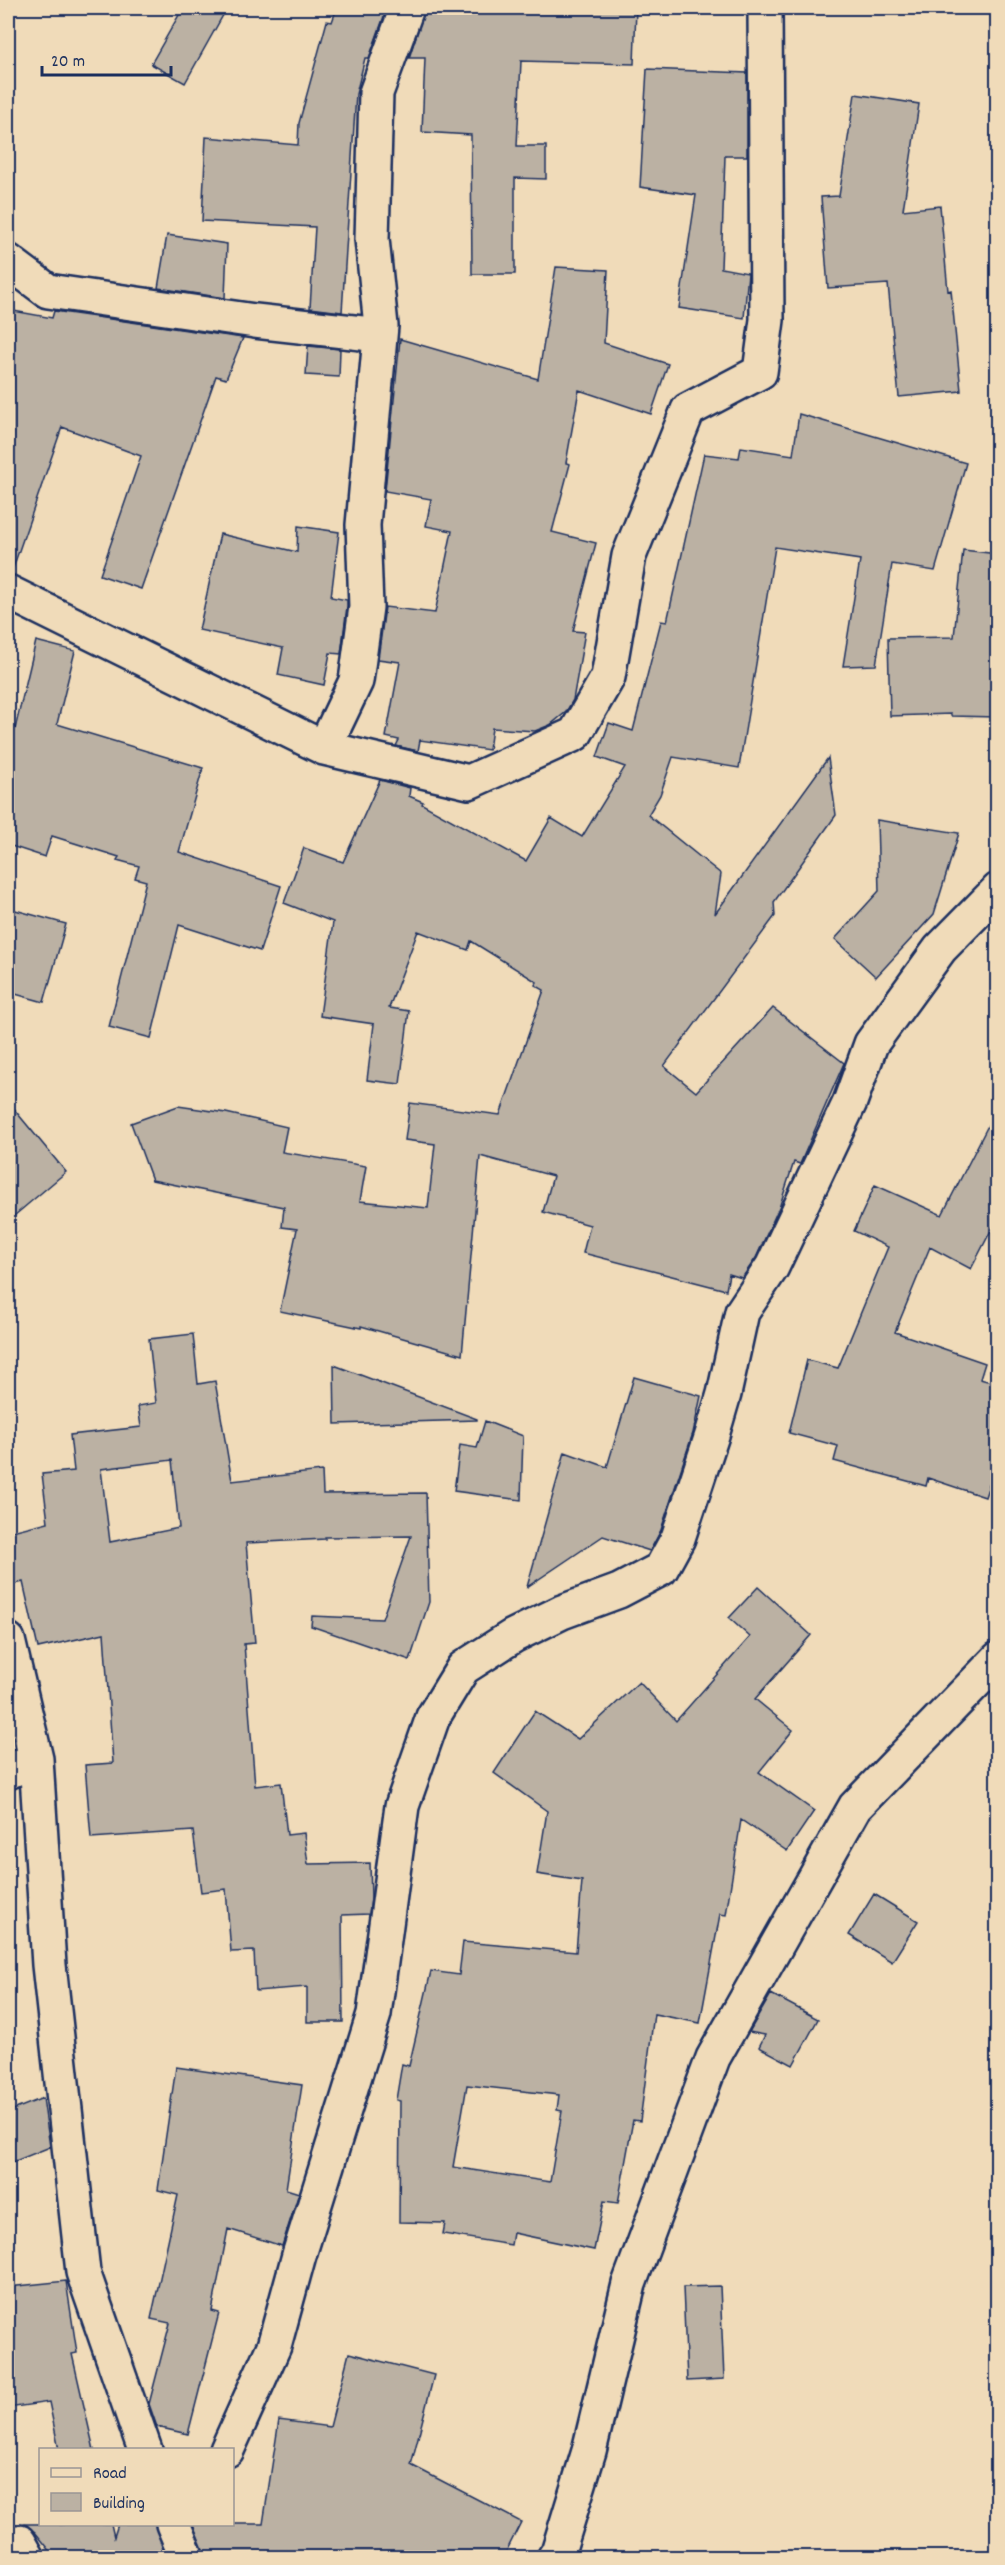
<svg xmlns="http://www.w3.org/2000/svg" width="1005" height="2565" viewBox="0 0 1005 2565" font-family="Dekko,sans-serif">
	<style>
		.building { fill: #bbb1a3; stroke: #1b2f5e; stroke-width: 1.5; fill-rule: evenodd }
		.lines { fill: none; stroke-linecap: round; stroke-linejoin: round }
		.minor-casing { stroke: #1b2f5e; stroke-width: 38 }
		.minor { stroke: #f0dbb9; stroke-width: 33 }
	</style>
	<rect width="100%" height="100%" fill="#f0dbb9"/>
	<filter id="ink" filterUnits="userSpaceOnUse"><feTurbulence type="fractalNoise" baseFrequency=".0167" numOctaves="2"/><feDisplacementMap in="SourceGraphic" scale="12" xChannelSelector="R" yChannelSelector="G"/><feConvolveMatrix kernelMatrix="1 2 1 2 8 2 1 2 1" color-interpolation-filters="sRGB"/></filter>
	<g filter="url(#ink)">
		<path class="building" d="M 183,8 L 227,8 L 185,83 L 151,64 Z
			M 337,8 L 387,8 L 369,58 L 365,58 L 356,94 L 342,312 L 310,308 L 315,227 L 202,221 L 206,137 L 298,145 L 299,123 L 327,21 L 332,22 Z
			M 425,8 L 636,8 L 634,64 L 521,61 L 517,146 L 546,146 L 546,179 L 515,178 L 515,274 L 472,274 L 471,135 L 422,132 L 425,58 L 409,58 Z
			M 647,69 L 747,73 L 747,156 L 725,156 L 721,268 L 748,273 L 744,318 L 679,308 L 696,195 L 640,187 Z
			M 855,94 L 919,104 L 903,210 L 940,206 L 948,291 L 951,290 L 961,391 L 899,397 L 888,284 L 828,288 L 821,197 L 839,196 Z
			M 167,235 L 227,244 L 225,298 L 158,288 Z
			M 556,267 L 608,270 L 604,343 L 668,364 L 651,414 L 579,390 L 566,463 L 570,464 L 552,532 L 596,543 L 573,631 L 585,632 L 573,700 L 566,712 L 550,725 L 535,731 L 492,728 L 489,750 L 420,740 L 418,751 L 396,746 L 399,740 L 386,737 L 400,662 L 378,659 L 385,607 L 435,613 L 452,531 L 426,526 L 431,499 L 385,491 L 400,339 L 538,379 Z
			M 8,310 L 52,318 L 54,311 L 243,338 L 226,379 L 216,376 L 141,589 L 100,575 L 141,456 L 62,427 L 13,568 L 8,567 Z
			M 308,346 L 340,349 L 339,377 L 306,375 Z
			M 799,414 L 966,463 L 935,571 L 892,564 L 876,665 L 843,666 L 860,560 L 775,547 L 739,768 L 673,757 L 660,795 L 648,815 L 721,874 L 715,914 L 828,758 L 836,815 L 774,902 L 775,916 L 664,1066 L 696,1092 L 773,1008 L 844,1063 L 800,1164 L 794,1162 L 780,1205 L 756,1258 L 742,1278 L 729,1274 L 726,1290 L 583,1253 L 590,1225 L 543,1212 L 553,1176 L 480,1156 L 462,1355 L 361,1326 L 361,1328 L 280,1311 L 297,1229 L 282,1227 L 284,1207 L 152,1180 L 131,1123 L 178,1106 L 226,1113 L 287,1127 L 282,1152 L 366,1166 L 360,1201 L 428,1208 L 435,1144 L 405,1140 L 410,1103 L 500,1115 L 544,990 L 535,985 L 537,982 L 471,941 L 468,950 L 418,931 L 389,1008 L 409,1011 L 400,1084 L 367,1080 L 374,1024 L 320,1016 L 333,922 L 284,903 L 304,848 L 343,862 L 380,780 L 410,788 L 409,796 L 423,802 L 422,804 L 526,861 L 551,818 L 582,837 L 625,767 L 597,757 L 609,723 L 633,731 L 661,621 L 667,622 L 704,454 L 739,458 L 741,447 L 793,455 Z
			M 298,526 L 339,532 L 331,597 L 347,600 L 347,606 L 341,654 L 330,653 L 324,685 L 278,675 L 283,648 L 199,630 L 220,534 L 297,552 Z
			M 963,550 L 998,554 L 998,717 L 951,716 L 951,714 L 890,716 L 888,638 L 954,637 Z
			M 36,641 L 75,651 L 57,724 L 203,768 L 179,852 L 281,886 L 260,951 L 179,925 L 151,1038 L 109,1027 L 146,881 L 135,878 L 139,866 L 117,860 L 119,857 L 52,836 L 45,857 L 8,845 L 8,758 Z
			M 877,820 L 959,833 L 934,914 L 876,977 L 835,939 L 879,891 Z
			M 8,908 L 66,924 L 44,1002 L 8,992 Z
			M 8,1102 L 66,1172 L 8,1221 Z
			M 998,1106 L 998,1217 L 971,1269 L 930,1247 L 895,1332 L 985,1363 L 980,1379 L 998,1384 L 998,1457 L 985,1497 L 928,1478 L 926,1486 L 834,1461 L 838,1446 L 789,1433 L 807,1360 L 838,1368 L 888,1247 L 854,1231 L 875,1185 L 942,1215 Z
			M 193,1334 L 198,1384 L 215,1381 L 232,1481 L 322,1471 L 323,1494 L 426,1493 L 429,1602 L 410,1660 L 311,1626 L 312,1616 L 382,1619 L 411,1536 L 325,1537 L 325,1539 L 246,1543 L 255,1643 L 244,1644 L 255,1786 L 281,1783 L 287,1835 L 304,1833 L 308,1864 L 370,1863 L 371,1898 L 369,1914 L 342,1915 L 343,2022 L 307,2022 L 307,1987 L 256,1991 L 254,1951 L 231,1952 L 226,1889 L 201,1892 L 193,1831 L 91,1838 L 85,1765 L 113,1763 L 104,1633 L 38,1648 L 23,1582 L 8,1586 L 8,1532 L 48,1522 L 42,1474 L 74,1471 L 70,1435 L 141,1427 L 138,1406 L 156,1403 L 149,1339 ZM 172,1460 L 179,1528 L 110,1542 L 101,1469 Z
			M 334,1365 L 477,1419 L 477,1420 L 335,1424 Z
			M 634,1377 L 701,1396 L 693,1433 L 661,1530 L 650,1551 L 603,1536 L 527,1587 L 565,1452 L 607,1467 Z
			M 485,1421 L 523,1436 L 521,1500 L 454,1491 L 460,1445 L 477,1448 Z
			M 758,1587 L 811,1635 L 755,1699 L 793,1730 L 759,1772 L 814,1811 L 787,1851 L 741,1820 L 726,1915 L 720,1914 L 700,2023 L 654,2014 L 640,2121 L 633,2120 L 618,2203 L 604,2201 L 594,2250 L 513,2233 L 511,2245 L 443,2234 L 445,2223 L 399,2222 L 400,2101 L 396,2100 L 402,2064 L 409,2066 L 431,1971 L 459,1975 L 463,1942 L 576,1952 L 582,1881 L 537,1874 L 547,1811 L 494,1773 L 535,1711 L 578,1739 L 639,1682 L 676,1721 L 750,1637 L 729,1618 ZM 467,2085 L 559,2095 L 557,2110 L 562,2111 L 550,2182 L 453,2167 Z
			M 874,1894 L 918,1921 L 892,1962 L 849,1935 Z
			M 771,1994 L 818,2019 L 793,2065 L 759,2047 L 765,2035 L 749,2032 Z
			M 176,2067 L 302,2085 L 286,2189 L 299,2193 L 282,2246 L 228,2229 L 212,2311 L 219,2313 L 188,2434 L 157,2427 L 149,2404 L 170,2323 L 151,2319 L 178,2195 L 158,2190 Z
			M 43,2098 L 50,2147 L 8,2164 L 8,2112 Z
			M 66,2281 L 77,2353 L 72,2354 L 94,2450 L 59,2450 L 49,2402 L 8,2408 L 8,2287 Z
			M 720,2286 L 724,2379 L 687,2381 L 683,2287 Z
			M 349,2353 L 434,2375 L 411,2465 L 521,2522 L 503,2558 L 205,2558 L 193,2524 L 263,2524 L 279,2420 L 330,2427 Z
			M 25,2524 L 111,2524 L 114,2537 L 118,2524 L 155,2524 L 167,2558 L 56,2558 L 35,2532 Z"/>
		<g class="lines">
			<defs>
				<path id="minor" d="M 8,261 L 48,291 L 255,321 L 380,335
					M 8,592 L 324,748 L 469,782 L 575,734 L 608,677 L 629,556 L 688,410 L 760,372 L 767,320 L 765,8
					M 324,748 L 356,681 L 366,607 L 363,525 L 381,326 L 372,239 L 376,93 L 407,8
					M 8,1640 L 36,1759 L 49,1965 L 83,2272 L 145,2450
					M 8,1772 L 36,1759
					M 227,2450 L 274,2346 L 299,2255 L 374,2014 L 402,1806 L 433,1717 L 463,1668 L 513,1636 L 562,1612 L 619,1591 L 661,1569 L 678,1538 L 712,1435 L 724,1394 L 742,1312 L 772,1267 L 850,1102 L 871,1044 L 940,949 L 998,890
					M 173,2524 L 187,2558
					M 8,2542 L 19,2542 L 28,2558
					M 554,2558 L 558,2552 L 589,2451 L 629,2284 L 713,2058 L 855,1807 L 998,1659"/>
			</defs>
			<use href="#minor" class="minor-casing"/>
			<use href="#minor" class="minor"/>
		</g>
	</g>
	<rect width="1005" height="2565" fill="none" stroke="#f0dbb9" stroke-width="30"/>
	<rect x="15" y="15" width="975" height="2535" fill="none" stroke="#1b2f5e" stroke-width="2" filter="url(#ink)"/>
	<rect x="39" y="2448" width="195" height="78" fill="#f0dbb9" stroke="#9b9695" stroke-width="1.5"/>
	<rect x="51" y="2468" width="30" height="9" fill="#f0dbb9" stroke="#9b9695" stroke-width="1.5"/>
	<text x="93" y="2478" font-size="18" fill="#1b2f5e">Road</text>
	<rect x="51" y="2493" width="30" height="18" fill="#bbb1a3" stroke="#9b9695" stroke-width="1.5"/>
	<text x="93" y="2508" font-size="18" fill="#1b2f5e">Building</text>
	<path d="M42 66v9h129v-9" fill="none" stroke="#1b2f5e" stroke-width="3"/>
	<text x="51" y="66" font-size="18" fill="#1b2f5e" stroke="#f0dbb9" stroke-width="4.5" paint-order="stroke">20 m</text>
</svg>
